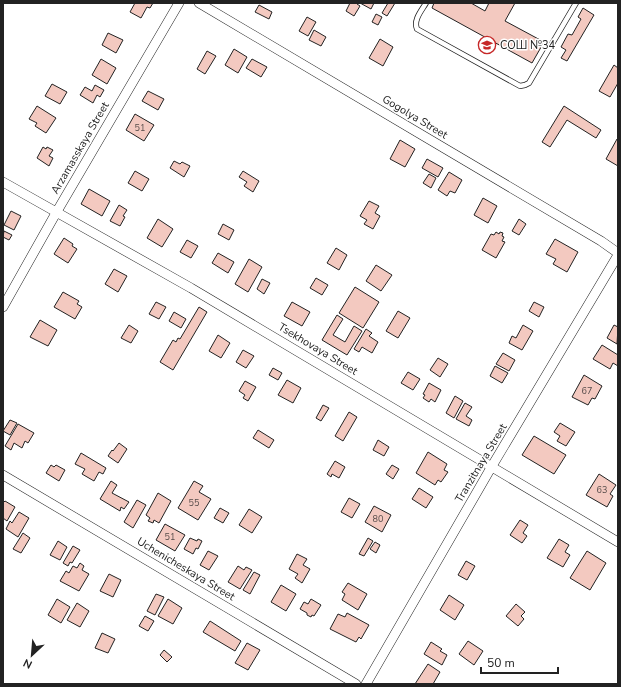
<svg xmlns="http://www.w3.org/2000/svg" width="621" height="687" viewBox="0 0 621 687" font-family="'Nunito Sans',sans-serif">
	<style>
		.building { fill: #f3c9c0; stroke: #222 }
		.lines { fill: none; stroke-linecap: round; stroke-linejoin: round }
		.service-casing { stroke: #222; stroke-width: 6 }
		.minor-casing { stroke: #222; stroke-width: 10 }
		.service { stroke: #fff; stroke-width: 4.5 }
		.minor { stroke: #fff; stroke-width: 9 }
		.labels { text-anchor: middle; dominant-baseline: central; stroke-width: 3; stroke-linejoin: round; paint-order: stroke }
		.number-label { font-size: 9px; fill: #564c4a }
		.poi-label { font-size: 11px; fill: #222; stroke: #fff; text-anchor: start }
		.street-label { font-size: 11px; fill: #222; stroke: #fff }
	</style>
	<rect width="100%" height="100%" fill="#fff"/>
	<path class="building" d="M 135,3 L 153,3 L 150,8 L 147,7 L 141,18 L 130,12 Z
		M 350,3 L 358,3 L 357,4 L 360,6 L 354,16 L 346,11 Z
		M 360,3 L 374,3 L 371,9 Z
		M 388,3 L 395,3 L 387,16 L 382,13 Z
		M 434,3 L 471,3 L 485,11 L 489,3 L 515,3 L 505,21 L 544,42 L 532,63 L 432,8 Z
		M 259,5 L 272,12 L 269,19 L 255,12 Z
		M 583,8 L 594,15 L 567,61 L 561,58 L 566,50 L 561,47 L 568,34 L 572,35 L 581,19 L 578,17 Z
		M 376,14 L 382,17 L 378,25 L 372,22 Z
		M 307,17 L 316,22 L 308,36 L 299,31 Z
		M 314,30 L 326,37 L 321,46 L 309,40 Z
		M 108,33 L 123,40 L 116,53 L 102,45 Z
		M 380,39 L 393,47 L 383,66 L 369,58 Z
		M 234,49 L 247,57 L 238,73 L 225,65 Z
		M 207,51 L 216,56 L 205,74 L 197,69 Z
		M 101,59 L 116,68 L 107,84 L 92,75 Z
		M 252,59 L 267,67 L 261,77 L 246,68 Z
		M 614,65 L 618,68 L 618,83 L 610,97 L 599,91 Z
		M 52,84 L 67,92 L 60,104 L 45,96 Z
		M 95,85 L 104,90 L 100,97 L 97,95 L 93,103 L 80,95 L 85,87 L 92,91 Z
		M 148,91 L 164,99 L 158,110 L 142,101 Z
		M 37,106 L 56,118 L 46,133 L 35,126 L 37,123 L 29,119 Z
		M 564,106 L 601,130 L 596,138 L 567,120 L 550,147 L 542,142 Z
		M 135,114 L 154,125 L 144,141 L 126,130 Z
		M 617,139 L 618,140 L 618,166 L 606,159 Z
		M 400,140 L 415,149 L 405,167 L 390,159 Z
		M 43,147 L 46,149 L 47,147 L 53,150 L 49,156 L 53,158 L 49,166 L 37,158 Z
		M 427,159 L 443,168 L 438,177 L 422,168 Z
		M 174,161 L 180,164 L 182,162 L 190,166 L 184,177 L 170,168 Z
		M 135,171 L 149,179 L 142,191 L 128,183 Z
		M 243,171 L 259,181 L 253,192 L 244,186 L 247,182 L 239,177 Z
		M 449,172 L 462,180 L 455,193 L 450,191 L 447,196 L 438,190 Z
		M 429,174 L 436,178 L 431,188 L 423,183 Z
		M 89,189 L 110,201 L 102,216 L 81,204 Z
		M 483,198 L 497,206 L 488,223 L 474,215 Z
		M 369,201 L 379,206 L 375,213 L 380,216 L 373,229 L 364,224 L 367,220 L 360,216 Z
		M 119,205 L 127,210 L 123,216 L 125,217 L 120,226 L 110,221 Z
		M 11,211 L 21,216 L 14,230 L 4,225 Z
		M 158,219 L 173,229 L 162,247 L 147,238 Z
		M 519,219 L 526,224 L 519,235 L 512,231 Z
		M 223,224 L 234,230 L 229,240 L 218,234 Z
		M 4,231 L 12,235 L 9,240 L 3,237 Z
		M 496,232 L 499,234 L 500,232 L 503,233 L 502,236 L 504,237 L 502,241 L 505,242 L 496,258 L 482,250 L 491,234 L 494,235 Z
		M 64,238 L 73,244 L 72,246 L 77,249 L 68,263 L 54,254 Z
		M 555,239 L 578,252 L 567,272 L 553,264 L 556,259 L 546,254 Z
		M 187,240 L 198,246 L 191,258 L 180,252 Z
		M 336,248 L 347,255 L 339,270 L 327,263 Z
		M 218,253 L 234,262 L 228,273 L 212,263 Z
		M 249,259 L 262,267 L 248,292 L 235,284 Z
		M 376,265 L 392,275 L 381,291 L 366,281 Z
		M 114,269 L 127,276 L 118,292 L 105,284 Z
		M 316,278 L 328,285 L 322,295 L 310,288 Z
		M 262,279 L 270,283 L 264,294 L 257,289 Z
		M 355,287 L 379,302 L 363,328 L 339,313 Z
		M 63,292 L 79,301 L 77,304 L 82,307 L 75,319 L 54,307 Z
		M 156,302 L 166,307 L 159,319 L 149,314 Z
		M 292,302 L 310,312 L 302,326 L 284,316 Z
		M 534,302 L 544,307 L 539,317 L 529,311 Z
		M 199,307 L 207,312 L 173,370 L 160,362 L 173,340 L 176,342 L 178,338 L 180,339 Z
		M 398,311 L 410,318 L 398,338 L 386,331 Z
		M 174,312 L 186,319 L 181,328 L 169,321 Z
		M 337,315 L 343,319 L 333,335 L 345,342 L 354,326 L 362,331 L 347,355 L 322,340 Z
		M 40,320 L 57,330 L 48,346 L 30,337 Z
		M 129,325 L 138,331 L 131,343 L 121,338 Z
		M 523,325 L 533,331 L 522,350 L 509,343 L 512,336 L 516,338 Z
		M 614,325 L 618,327 L 617,344 L 607,338 Z
		M 366,329 L 372,333 L 369,336 L 378,342 L 372,353 L 362,347 L 359,352 L 354,349 Z
		M 218,335 L 230,343 L 221,358 L 209,351 Z
		M 602,345 L 618,355 L 618,366 L 613,363 L 610,369 L 593,359 Z
		M 243,350 L 254,356 L 246,368 L 236,362 Z
		M 503,353 L 515,360 L 509,371 L 496,364 Z
		M 438,358 L 448,364 L 440,377 L 430,370 Z
		M 495,366 L 508,373 L 502,383 L 490,376 Z
		M 273,368 L 282,373 L 278,380 L 269,375 Z
		M 408,372 L 420,379 L 413,390 L 401,383 Z
		M 584,375 L 602,386 L 595,399 L 592,398 L 588,405 L 572,397 Z
		M 287,380 L 301,388 L 293,403 L 278,395 Z
		M 245,381 L 256,387 L 248,401 L 243,398 L 245,395 L 239,391 Z
		M 429,383 L 441,390 L 435,402 L 431,399 L 429,402 L 423,398 L 425,395 L 423,394 Z
		M 455,396 L 463,401 L 454,418 L 446,413 Z
		M 465,403 L 472,407 L 466,416 L 472,420 L 469,426 L 456,419 Z
		M 323,405 L 329,408 L 321,421 L 316,418 Z
		M 349,412 L 357,417 L 343,441 L 335,436 Z
		M 10,420 L 17,423 L 10,435 L 3,431 Z
		M 560,423 L 575,432 L 566,446 L 557,441 L 560,436 L 554,432 Z
		M 18,424 L 34,433 L 28,443 L 25,441 L 22,448 L 14,443 L 11,450 L 5,446 Z
		M 258,430 L 274,440 L 269,448 L 253,438 Z
		M 534,436 L 566,455 L 554,474 L 522,455 Z
		M 378,440 L 389,447 L 384,456 L 373,450 Z
		M 119,443 L 127,449 L 118,463 L 108,456 L 112,450 L 113,451 Z
		M 428,452 L 447,464 L 444,470 L 448,472 L 441,482 L 438,480 L 435,485 L 416,473 Z
		M 81,453 L 106,468 L 103,474 L 99,472 L 94,481 L 82,474 L 85,469 L 75,464 Z
		M 335,461 L 345,467 L 339,478 L 332,474 L 331,477 L 327,474 Z
		M 51,465 L 54,467 L 56,465 L 65,470 L 59,481 L 46,473 Z
		M 392,465 L 399,469 L 393,479 L 386,474 Z
		M 599,474 L 616,485 L 610,494 L 613,496 L 607,507 L 586,495 Z
		M 111,481 L 117,485 L 112,493 L 129,502 L 124,509 L 121,507 L 120,511 L 100,499 Z
		M 194,481 L 203,486 L 199,492 L 211,499 L 198,520 L 178,508 Z
		M 419,488 L 433,497 L 426,508 L 412,499 Z
		M 158,493 L 171,501 L 159,523 L 154,520 L 153,523 L 148,521 L 150,518 L 146,515 Z
		M 349,498 L 360,504 L 352,518 L 341,512 Z
		M 137,500 L 146,505 L 133,528 L 124,522 Z
		M 5,501 L 15,507 L 7,521 L 3,518 L 3,503 Z
		M 374,506 L 391,515 L 382,532 L 365,522 Z
		M 220,508 L 229,513 L 223,523 L 214,518 Z
		M 249,509 L 262,517 L 252,533 L 239,525 Z
		M 19,512 L 29,518 L 18,537 L 6,529 L 10,521 L 12,523 Z
		M 520,520 L 528,525 L 523,533 L 527,536 L 522,543 L 510,535 Z
		M 165,524 L 185,535 L 175,551 L 156,540 Z
		M 23,533 L 30,538 L 21,553 L 13,549 Z
		M 190,538 L 197,541 L 198,539 L 202,541 L 198,549 L 196,548 L 193,554 L 184,549 Z
		M 368,538 L 373,541 L 364,556 L 359,554 Z
		M 559,539 L 569,545 L 565,552 L 570,555 L 563,567 L 547,558 Z
		M 58,541 L 67,547 L 60,560 L 50,555 Z
		M 375,542 L 380,545 L 376,553 L 370,549 Z
		M 73,546 L 80,550 L 72,563 L 70,562 L 68,566 L 63,563 Z
		M 208,551 L 218,556 L 209,570 L 200,565 Z
		M 587,551 L 606,563 L 590,590 L 570,578 Z
		M 297,554 L 307,559 L 303,565 L 310,569 L 302,583 L 295,578 L 298,574 L 289,569 Z
		M 466,561 L 475,566 L 467,580 L 458,575 Z
		M 80,563 L 84,566 L 82,570 L 89,574 L 79,591 L 60,581 L 66,571 L 69,573 L 73,566 L 77,568 Z
		M 238,566 L 244,570 L 246,567 L 252,570 L 240,589 L 228,582 Z
		M 254,572 L 260,575 L 250,594 L 243,590 Z
		M 109,574 L 121,580 L 113,597 L 100,591 Z
		M 348,583 L 367,594 L 358,610 L 342,600 L 345,594 L 342,592 Z
		M 281,585 L 296,594 L 286,611 L 271,602 Z
		M 156,594 L 164,597 L 155,615 L 147,611 Z
		M 449,595 L 464,605 L 455,620 L 440,610 Z
		M 57,599 L 70,607 L 61,623 L 48,615 Z
		M 168,599 L 182,608 L 173,624 L 158,616 Z
		M 311,599 L 321,605 L 314,616 L 312,615 L 311,617 L 307,615 L 307,613 L 300,609 L 304,602 L 308,604 Z
		M 77,603 L 89,611 L 80,627 L 67,620 Z
		M 516,604 L 525,612 L 521,616 L 524,619 L 518,626 L 506,616 Z
		M 347,613 L 369,625 L 361,639 L 359,637 L 356,642 L 330,629 L 338,614 L 345,617 Z
		M 145,616 L 154,621 L 148,631 L 139,626 Z
		M 210,621 L 241,641 L 235,651 L 203,632 Z
		M 102,633 L 115,639 L 108,653 L 95,648 Z
		M 468,641 L 483,651 L 474,665 L 459,654 Z
		M 431,642 L 442,649 L 440,651 L 447,655 L 442,665 L 424,654 Z
		M 247,643 L 260,650 L 248,670 L 235,663 Z
		M 164,650 L 172,657 L 167,662 L 160,655 Z
		M 428,664 L 440,672 L 433,684 L 415,684 Z"/>
	<g class="lines">
		<defs>
			<path id="service" d="M 426,3 C 422,10 413,20 417,29 L 520,86 L 525,85 L 529,83 L 576,3"/>
			<path id="minor" d="M 199,3 L 601,241 L 618,253
				M 3,182 L 191,288 L 618,542
				M 3,307 L 56,213 L 179,3
				M 3,475 L 356,684
				M 366,684 L 492,466 L 618,255"/>
		</defs>
		<use href="#service" class="service-casing"/>
		<use href="#minor" class="minor-casing"/>
		<use href="#service" class="service"/>
		<use href="#minor" class="minor"/>
	</g>
	<defs>
		<symbol id="school-ring" viewBox="-11 -11 22 22"><circle r="9.5" fill="#fff" stroke="#c62828" stroke-width="1.5"/><path d="M0-5L7-2L0 1L-7-2ZM-4 1L0 2.5L4 1V4Q0 6-4 4Z" fill="#c62828"/></symbol>
	</defs>
	<g fill-rule="evenodd">
		<use href="#school-ring" x="477" y="35" width="20" height="20"/>
	</g>
	<g class="labels">
		<g class="number-label">
			<text x="140" y="128">51</text>
			<text x="587" y="391">67</text>
			<text x="602" y="490">63</text>
			<text x="194" y="503">55</text>
			<text x="378" y="519">80</text>
			<text x="170" y="537">51</text>
		</g>
		<g class="poi-label">
			<text x="500" y="45">СОШ №34</text>
		</g>
		<g class="street-label">
			<text transform="translate(415 117) rotate(31)">Gogolya Street</text>
			<text transform="translate(80 148) rotate(-60)">Arzamasskaya Street</text>
			<text transform="translate(318 349) rotate(31)">Tsekhovaya Street</text>
			<text transform="translate(481 463) rotate(-59)">Tranzitnaya Street</text>
			<text transform="translate(186 569) rotate(31)">Uchenicheskaya Street</text>
		</g>
	</g>
	<rect width="621" height="687" fill="none" stroke="#222222" stroke-width="8"/>
	<g transform="translate(32 655) rotate(206)" stroke="#ffffff" stroke-width="3" paint-order="stroke">
	<path d="M0-3L7 15L0 10L-7 15Z" fill="#222222"/>
	<text y="-6" font-size="11" font-weight="bold" text-anchor="middle" fill="#222222">N</text>
	</g>
	<path d="M481 667v6h77v-6" fill="none" stroke="#222222" stroke-width="2"/>
	<text x="487" y="667" font-size="12" fill="#222222" stroke="#ffffff" stroke-width="3" paint-order="stroke">50 m</text>
</svg>
